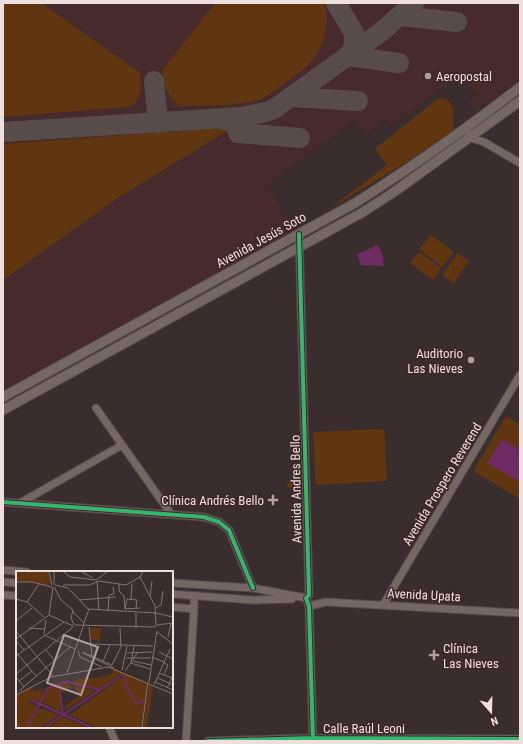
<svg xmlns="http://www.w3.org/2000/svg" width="523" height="744" viewBox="0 0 523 744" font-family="'Roboto Condensed',sans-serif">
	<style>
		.built { fill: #472a2c }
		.green { fill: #603610 }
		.water { fill: #702b63 }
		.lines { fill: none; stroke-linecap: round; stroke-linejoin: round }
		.taxiway { stroke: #584c4a; stroke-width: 20 }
		.minor-casing { stroke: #554a4a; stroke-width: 9 }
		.major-casing { stroke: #554a4a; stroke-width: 11 }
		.minor { stroke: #746663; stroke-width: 7 }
		.major { stroke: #756764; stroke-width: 9 }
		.cycleway-casing { stroke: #3f2728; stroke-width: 6 }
		.cycleway { stroke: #33b770; stroke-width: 4 }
		.poi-dot { fill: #afa0a0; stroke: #3f2728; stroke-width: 1.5 }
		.labels { text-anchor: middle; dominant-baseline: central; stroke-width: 3; stroke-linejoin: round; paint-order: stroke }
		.poi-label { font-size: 13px; fill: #efdede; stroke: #3f2728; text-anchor: start }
		.street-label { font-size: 13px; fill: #efdede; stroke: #3f2728 }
		.inset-river { fill: none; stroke: #702b63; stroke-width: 2 }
		.inset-road { fill: none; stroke: #827474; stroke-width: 1 }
		.view { fill: #afa0a0; fill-opacity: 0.15; stroke: #afa0a0; stroke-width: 2 }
		.inset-edge { fill: none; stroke: #efdede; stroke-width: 2 }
	</style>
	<rect width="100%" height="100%" fill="#392d2d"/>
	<path class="built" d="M 3,3 L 520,3 L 520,79 L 483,107 L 475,109 L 471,108 L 467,101 L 476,95 L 459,75 L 392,127 L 386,120 L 366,136 L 354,122 L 268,185 L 295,231 L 3,391 Z"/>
	<path class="green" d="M 3,3 L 41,3 L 139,72 C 142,86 141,92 135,104 L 127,107 L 3,117 Z
		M 215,3 L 324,3 C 331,22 324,48 310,63 C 303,70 294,76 286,82 C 278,88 270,95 260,99 C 236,107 204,105 178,106 C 169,95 158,83 164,68 Z
		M 441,98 C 457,100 453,118 453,130 L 413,158 L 328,210 L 387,165 L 376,150 L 376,148 L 435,101 Z
		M 224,128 L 225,132 L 116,199 L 3,280 L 3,144 Z
		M 431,235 L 454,252 L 442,267 L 419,249 Z
		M 419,252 L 441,268 L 433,280 L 410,263 Z
		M 458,253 L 469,261 L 454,283 L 442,275 Z
		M 506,416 L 520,424 L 520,499 L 473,471 Z
		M 384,429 L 387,481 L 316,485 L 313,432 Z
		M 300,481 L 301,500 L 299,499 L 293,489 L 287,487 L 287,482 Z"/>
	<path class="water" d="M 378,245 L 383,255 L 384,266 L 361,265 L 357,254 Z
		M 502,439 L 520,450 L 520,482 L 487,463 Z"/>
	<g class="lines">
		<path class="taxiway" d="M 336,3 L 354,33 L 354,45 L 350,54
			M 400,16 L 457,22
			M 347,56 L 399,63
			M 154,81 L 158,123
			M 291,97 L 358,101
			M 221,119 C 230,121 237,124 238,133 L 300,138
			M 3,132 L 241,117 L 266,112 L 274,109 L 381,32 L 414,3"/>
		<defs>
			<path id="minor" d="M 469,134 L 471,138 L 484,142 L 520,163
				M 299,234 L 309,595 L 306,598 L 309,606 L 313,741
				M 96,408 L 171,514
				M 3,502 L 204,517 L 219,522 L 229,530 L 253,588
				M 20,503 L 122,445
				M 3,570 L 27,572
				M 3,582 L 17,583
				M 172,583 L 253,588 L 306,598
				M 172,594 L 252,600 L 292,599
				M 3,595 L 17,596
				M 383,605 L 520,375
				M 309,606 L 326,602 L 520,613
				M 172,607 L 194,609 L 194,596
				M 109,727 L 115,741
				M 186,741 L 194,609
				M 208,741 L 312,738 L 520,739"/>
			<path id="major" d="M 3,397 L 357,202 C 413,166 468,128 520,87
				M 3,410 L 363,212 L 394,192 L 520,101"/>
		</defs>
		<use href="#minor" class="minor-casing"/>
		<use href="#major" class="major-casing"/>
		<use href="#minor" class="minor"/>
		<use href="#major" class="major"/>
		<defs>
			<path id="cycleway" d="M 299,234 L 309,595 L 306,598 L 309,606 L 313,741
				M 3,502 L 204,517 L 219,522 L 229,530 L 253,588
				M 208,741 L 312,738 L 520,739"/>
		</defs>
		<use href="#cycleway" class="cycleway-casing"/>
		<use href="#cycleway" class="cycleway"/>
	</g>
	<g class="poi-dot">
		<circle cx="428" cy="76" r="4"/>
		<circle cx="471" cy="360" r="4"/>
		<path d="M271 494h4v4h4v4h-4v4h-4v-4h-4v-4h4z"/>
		<path d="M432 649h4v4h4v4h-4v4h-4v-4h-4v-4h4z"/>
	</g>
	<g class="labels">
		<g class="poi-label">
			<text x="436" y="76">Aeropostal</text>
			<text x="463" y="353" text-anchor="end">Auditorio<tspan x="463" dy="15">Las Nieves</tspan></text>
			<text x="264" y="500" text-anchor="end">Clínica Andrés Bello</text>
			<text x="443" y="648">Clínica<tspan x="443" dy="15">Las Nieves</tspan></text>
		</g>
		<g class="street-label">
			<text transform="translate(261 240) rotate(-29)">Avenida Jesús Soto</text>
			<text transform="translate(442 484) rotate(-59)">Avenida Prospero Reverend</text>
			<text transform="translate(296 489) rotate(-91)">Avenida Andres Bello</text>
			<text transform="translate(424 595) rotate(3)">Avenida Upata</text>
			<text x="364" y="728">Calle Raúl Leoni</text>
		</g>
	</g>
	<g transform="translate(16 571)">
		<rect width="157" height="157" fill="#392d2d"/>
		<path d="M 0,1 L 32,1 L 35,12 L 31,14 L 0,10 ZM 74,57 L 85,57 L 83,72 L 81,69 L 75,69 ZM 98,97 L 132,112 L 125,156 L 80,156 L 54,144 L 107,105 L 105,103 L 81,119 L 53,111 L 73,106 L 74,108 L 86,106 L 96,103 ZM 50,112 L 56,116 L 45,122 L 44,115 ZM 133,113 L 137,115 L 131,156 L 127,156 ZM 58,114 L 79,120 L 49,139 L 49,135 L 63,125 ZM 15,115 L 18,120 L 31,117 L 26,121 L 28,123 L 24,130 L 14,128 L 13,131 L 21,136 L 10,156 L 0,156 L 2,141 L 0,124 ZM 39,115 L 42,117 L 46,137 L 43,140 L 26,131 L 33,118 ZM 23,137 L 43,144 L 25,156 L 11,156 ZM 47,146 L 56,150 L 71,156 L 61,156 L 57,152 L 60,156 L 32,156 Z" fill="#603610"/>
		<path class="inset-river" d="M 109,104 L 111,117 L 121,133 L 128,130M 52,111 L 84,119M 43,113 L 47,144M 15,129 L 75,156M 11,156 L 32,117 L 53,110M 29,156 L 106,104"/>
		<path class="inset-road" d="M 33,1 L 36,14M 38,1 L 38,14M 48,1 L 54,6 L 80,9 L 91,1M 66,1 L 77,7M 124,6 L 139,35 L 140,56M 81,10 L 83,39M 0,11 L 16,11 L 36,16M 103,13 L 103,20 L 108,25 L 109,38 L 124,37M 39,14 L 52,17 L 72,38 L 140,42 L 157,46M 47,14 L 73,14 L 83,10 L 110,14 L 124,6 L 127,1M 37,16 L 33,44 L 57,55M 38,16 L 45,29 L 57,39 L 55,47 L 58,54M 134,25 L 136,10M 0,28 L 11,31 L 28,46M 115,28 L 116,13M 63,29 L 100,26M 11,31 L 23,13M 140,37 L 145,34 L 147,20M 109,38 L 111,28 L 121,29 L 120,37M 92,40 L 93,24 L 98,23 L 97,16M 57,41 L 68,52M 0,50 L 16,37M 59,54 L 139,56M 141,54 L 157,52M 67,55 L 73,38M 73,56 L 76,85M 13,57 L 29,58M 120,57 L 120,42M 0,60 L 37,105M 141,61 L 157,73M 28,63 L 30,49M 28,64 L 59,78M 47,64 L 75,73 L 137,75M 152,66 L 155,52M 0,68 L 33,44M 0,70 L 8,79M 118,75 L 115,92 L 134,98M 30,79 L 38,89M 62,80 L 64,86 L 86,96M 0,81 L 20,105M 66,81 L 96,94 L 105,76 L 104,57M 143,81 L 157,88M 67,82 L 98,97M 111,82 L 136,81M 0,85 L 48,51M 136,86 L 148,91M 110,87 L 135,87M 87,90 L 94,74M 117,90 L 135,94M 148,92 L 152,94 L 148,104M 106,99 L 111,75M 109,100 L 122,81M 51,102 L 67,56M 143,102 L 156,107 L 151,117M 0,103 L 57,56M 0,106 L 8,116M 142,107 L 157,114M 3,110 L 16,100M 133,111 L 141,60M 139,111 L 157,119M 138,114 L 154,78M 3,120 L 54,76M 0,124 L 35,106 L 92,96 L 157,123M 126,156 L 132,111"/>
		<path class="view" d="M 48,64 L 82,76 L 65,124 L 31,112 Z"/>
		<rect width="157" height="157" class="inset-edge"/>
	</g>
	<rect width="523" height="744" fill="none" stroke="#efdede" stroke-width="8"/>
	<g transform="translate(491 712) rotate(160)" stroke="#3f2728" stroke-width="3" paint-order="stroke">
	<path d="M0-3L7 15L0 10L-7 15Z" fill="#efdede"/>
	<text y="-6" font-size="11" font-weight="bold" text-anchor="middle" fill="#efdede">N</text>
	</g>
</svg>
